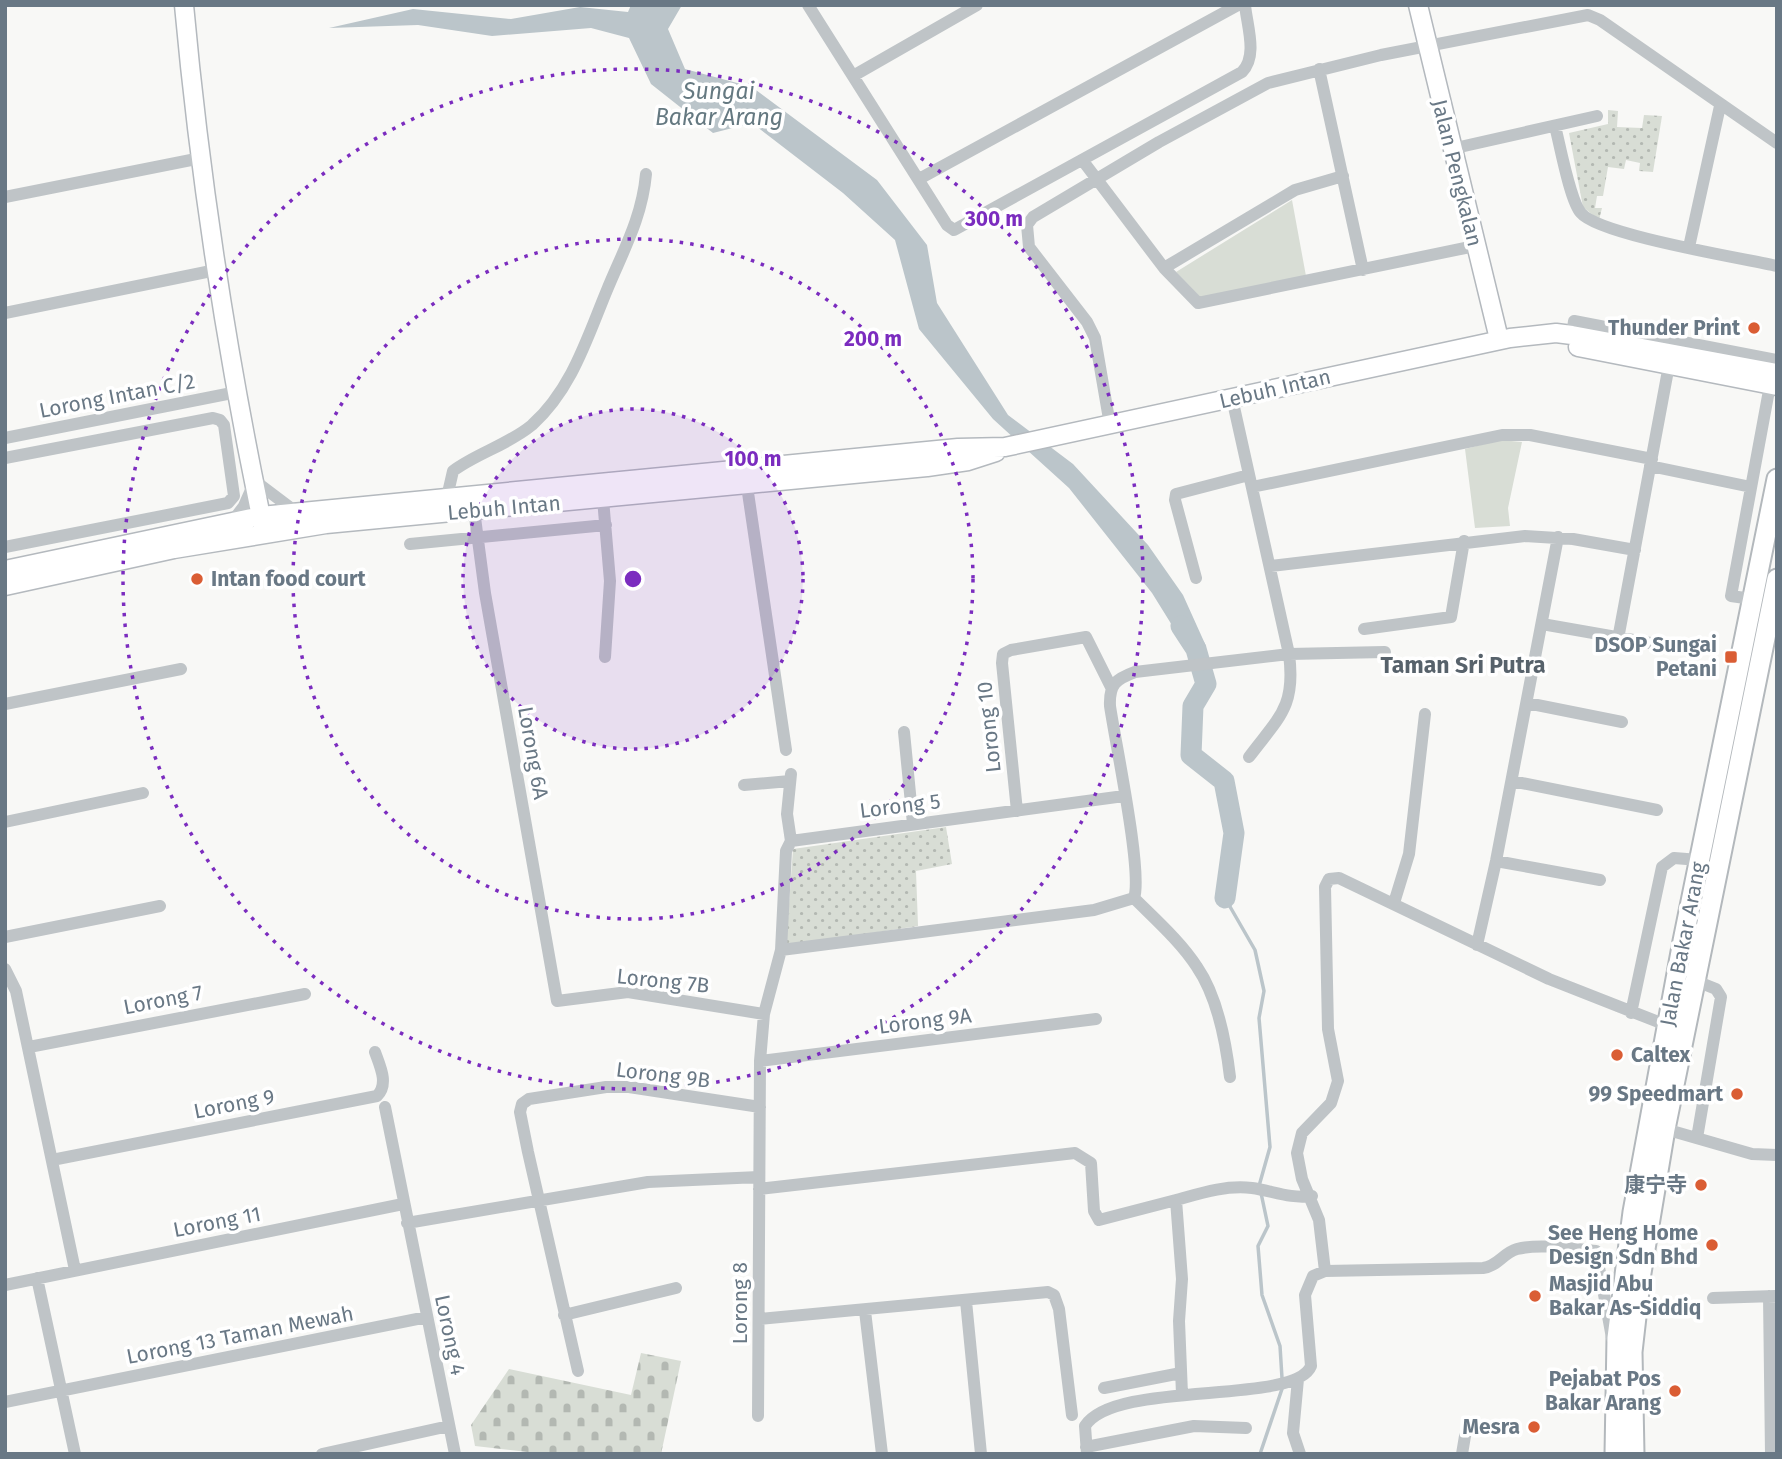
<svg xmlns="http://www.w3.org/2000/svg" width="1782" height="1459" viewBox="0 0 1782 1459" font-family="'Fira Sans','Noto Sans SC',sans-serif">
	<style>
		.grass { fill: #d8ddd5 }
		.cemetery { fill: url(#cemetery-stones) }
		.park { fill: url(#park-dots) }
		.water { fill: #bbc5ca }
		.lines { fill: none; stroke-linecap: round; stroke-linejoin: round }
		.stream { stroke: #bbc5ca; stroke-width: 3.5 }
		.river { stroke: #bbc5ca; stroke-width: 21 }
		.secondary-casing { stroke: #b4b9be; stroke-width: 21 }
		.primary-casing { stroke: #b3b8bc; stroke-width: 23 }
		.street { stroke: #bfc4c7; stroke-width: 12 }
		.secondary { stroke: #fff; stroke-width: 18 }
		.primary { stroke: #fff; stroke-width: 19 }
		.ring { fill: none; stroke: #7b2cbf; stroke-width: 3.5; stroke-dasharray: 3.5 7 }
		.poi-dot { fill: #da5d34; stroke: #fff; stroke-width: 2.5 }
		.labels { text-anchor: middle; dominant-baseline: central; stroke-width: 7; stroke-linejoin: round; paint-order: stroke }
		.street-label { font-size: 21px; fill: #697885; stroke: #fff }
		.poi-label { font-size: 21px; font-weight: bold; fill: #697885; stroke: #fff; text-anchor: end }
		.water-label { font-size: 23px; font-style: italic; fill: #657981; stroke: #fff }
		.neighbourhood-label { font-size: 23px; font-weight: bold; fill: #57626b; stroke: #fff }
		.centre { fill: #7b2cbf; stroke: #fff; stroke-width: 3.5 }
		.ring-label { font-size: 21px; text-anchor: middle; font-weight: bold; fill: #7b2cbf; stroke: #fff; stroke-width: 7; stroke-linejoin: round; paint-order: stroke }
	</style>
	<defs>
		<pattern id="cemetery-stones" width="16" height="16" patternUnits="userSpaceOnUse" patternTransform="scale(1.75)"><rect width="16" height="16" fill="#d8ddd5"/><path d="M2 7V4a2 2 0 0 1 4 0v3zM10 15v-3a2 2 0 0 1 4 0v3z" fill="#b3b8b2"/></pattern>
		<pattern id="park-dots" width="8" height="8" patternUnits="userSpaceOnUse" patternTransform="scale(1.75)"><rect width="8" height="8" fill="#d8ddd5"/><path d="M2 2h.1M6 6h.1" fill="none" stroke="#b3b8b2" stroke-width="1.8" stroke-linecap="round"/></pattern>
	</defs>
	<rect width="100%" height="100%" fill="#f8f8f6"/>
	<path class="grass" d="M 1292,200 L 1306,276 L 1201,298 L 1176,272 Z
		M 1500,440 L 1522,442 L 1508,508 L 1510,526 L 1475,528 L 1465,449 Z"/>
	<path class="cemetery" d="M 641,1353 L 681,1361 L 661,1454 L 545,1454 L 475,1446 L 471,1425 L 509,1369 L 631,1395 Z"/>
	<path class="park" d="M 1608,110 L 1618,111 L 1617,127 L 1642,128 L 1644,115 L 1662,116 L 1653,172 L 1639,171 L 1640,163 L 1626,160 L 1624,169 L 1608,167 L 1603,196 L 1597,196 L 1595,208 L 1602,208 L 1599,220 L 1583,207 L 1569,133 L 1608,124 Z
		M 946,827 L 952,864 L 916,871 L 918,926 L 786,946 L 793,849 Z"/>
	<path class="water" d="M 631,5 L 682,5 L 668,29 L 685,69 L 752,87 L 877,180 L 927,245 L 937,303 L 1008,415 L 1073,464 L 1148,545 L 1183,595 L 1206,646 L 1188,651 L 1152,593 L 1069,488 L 993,419 L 919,329 L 895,240 L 843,193 L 752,123 L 713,133 L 651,84 L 629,38 L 591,28 L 492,36 L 418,25 L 329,28 L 413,9 L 511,19 L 580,7 L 628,12 Z"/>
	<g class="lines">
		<path class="stream" d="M 1225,898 L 1255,950 L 1264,991 L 1259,1018 L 1270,1147 L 1259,1186
			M 1261,1193 L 1268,1226 L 1258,1246 L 1262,1295 L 1280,1346 L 1282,1378
			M 1260,1454 L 1283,1386"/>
		<path class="river" d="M 1181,626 L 1196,649 L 1206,684 L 1193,706 L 1191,755 L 1224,781 L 1234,833 L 1225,898"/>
		<defs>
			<path id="secondary" d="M 184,5 C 200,180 227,354 263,526
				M 1418,5 L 1499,339
				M 1578,347 L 1777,386
				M 5,570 L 261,516 L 958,448 L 1005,447 L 1510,338 L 1556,333 L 1572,335 L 1777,373
				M 5,586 L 174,549 L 326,524 L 927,467 L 968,461 L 996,452"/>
			<path id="primary" d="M 1615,1454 L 1617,1338 L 1633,1212 L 1683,941 L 1777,479
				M 1634,1454 L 1632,1352 L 1641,1273 L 1665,1129 L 1777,579"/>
		</defs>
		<use href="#secondary" class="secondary-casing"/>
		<use href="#primary" class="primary-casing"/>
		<path class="street" d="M 808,5 L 947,225 L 954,230 L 1242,72 C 1258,56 1247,26 1245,5
			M 1319,69 L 1363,270
			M 853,76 L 977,5
			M 1555,126 C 1560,145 1570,201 1581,213 C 1599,235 1742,258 1777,266
			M 1451,149 L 1597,116
			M 1083,161 L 1164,268 L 1198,303 L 1475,246
			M 919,179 L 1238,5
			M 5,197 L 201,158
			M 1689,247 L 1720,106
			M 1164,268 L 1295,190 L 1343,176
			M 5,313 L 216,270
			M 1572,335 L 1574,321 L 1776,360
			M 1110,425 L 1095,338 L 1087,322 L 1029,247 L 1027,225 L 1033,217 L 1159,142 L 1268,83 L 1381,55 L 1588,15 L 1600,20 L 1777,143
			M 5,438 L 237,392
			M 5,458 L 213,418 L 220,420 L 224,425 L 234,496 L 228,503 L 5,547
			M 1650,466 L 1751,487
			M 747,486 L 786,750
			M 1252,487 L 1502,435 L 1530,435 L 1652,459
			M 447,497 L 453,471 C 477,453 508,445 532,425 C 572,389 587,338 607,290 C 623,251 642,218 646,174
			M 603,499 L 610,581 L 605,657
			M 474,510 L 485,593 L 557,1001 L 628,992 L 764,1014
			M 232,522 L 244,506 L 255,481 L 296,512
			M 410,544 L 606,525
			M 1271,566 L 1525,536 L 1573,539 L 1635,550
			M 1196,578 L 1175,500 L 1176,494 L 1249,475
			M 1752,599 L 1731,596 L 1770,385
			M 1542,624 L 1656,644
			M 1364,629 L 1451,617 L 1464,541
			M 1618,639 L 1669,365
			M 1527,703 L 1622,722
			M 5,704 L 181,669
			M 904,732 L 913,824
			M 1249,757 C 1279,717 1296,707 1289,654 L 1385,652
			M 791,774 L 787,814 L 791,841
			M 1512,781 L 1657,810
			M 744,785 L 790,781
			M 1017,811 L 1002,663 L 1003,654 L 1011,650 L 1086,637 L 1111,687
			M 5,822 L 143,793
			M 1496,861 L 1600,880
			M 1134,898 C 1155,919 1181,942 1197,967 C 1217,996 1226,1043 1230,1077
			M 1394,903 L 1409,854 L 1425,714
			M 5,937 L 160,906
			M 1477,945 L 1496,861 L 1558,537
			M 781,950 L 1094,910 L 1134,898 C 1143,873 1115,741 1110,706 C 1109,684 1116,679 1135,672 L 1289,654 L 1232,398
			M 5,969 L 16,991 L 75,1270
			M 1696,981 L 1716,989 L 1721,997 L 1697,1138
			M 1631,1013 L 1662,867 L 1674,858 L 1699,860
			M 29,1047 L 305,994
			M 760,1061 L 1096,1019
			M 385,1107 L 455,1454
			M 1665,1129 L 1752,1154 L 1777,1155
			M 52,1160 L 377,1096 C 389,1084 380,1066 375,1052
			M 759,1189 L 1075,1153 L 1091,1163 L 1094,1211 L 1099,1220 L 1176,1200 L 1182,1279 L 1179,1321 L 1182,1394
			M 1176,1200 C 1201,1193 1225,1185 1252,1188 C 1273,1191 1290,1199 1312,1196
			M 407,1223 L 648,1182 L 759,1177
			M 1325,1271 L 1319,1220 L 1302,1179 L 1297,1153 L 1302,1133 L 1331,1103 L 1338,1081 L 1328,1029 L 1325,887 L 1329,879 L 1339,878 L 1549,979 L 1666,1025
			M 37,1278 L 75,1454
			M 5,1285 L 403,1204
			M 1769,1296 L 1771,1454
			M 1713,1298 L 1775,1296
			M 966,1301 L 981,1454
			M 865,1311 L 882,1454
			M 564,1315 L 676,1288
			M 759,1319 L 1048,1292 L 1054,1295 L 1059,1309 L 1072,1415
			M 578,1371 L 528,1152 L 520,1112 L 522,1104 L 529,1099 L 606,1087 L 629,1087 L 760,1107
			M 1298,1379 L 1293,1433 L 1300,1454
			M 1104,1388 L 1181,1373
			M 5,1402 L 427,1317
			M 758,1416 L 760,1061 L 764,1014 L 781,950 L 786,851 L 791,841 L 1124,796
			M 1086,1447 L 1194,1426 L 1246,1428
			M 322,1454 L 449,1426
			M 1087,1454 L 1085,1426 C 1115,1379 1295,1406 1311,1366 L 1305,1295 L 1313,1276 L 1325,1271 L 1483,1268 C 1498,1266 1503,1253 1517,1249 C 1541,1243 1572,1249 1596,1251 L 1612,1338
			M 1462,1454 L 1465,1436"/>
		<use href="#secondary" class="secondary"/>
		<use href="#primary" class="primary"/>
	</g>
	<circle cx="633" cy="579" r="170" fill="#7b2cbf" fill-opacity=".12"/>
	<g class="ring">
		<circle cx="633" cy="579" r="170"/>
		<circle cx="633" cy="579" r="340"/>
		<circle cx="633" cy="579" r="510"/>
	</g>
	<g class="poi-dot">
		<circle cx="1754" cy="328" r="7"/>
		<circle cx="197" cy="579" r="7"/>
		<rect x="1724" y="650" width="14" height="14" rx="3.5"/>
		<circle cx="1617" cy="1055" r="7"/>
		<circle cx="1737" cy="1094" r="7"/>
		<circle cx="1701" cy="1185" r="7"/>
		<circle cx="1712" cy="1245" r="7"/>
		<circle cx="1535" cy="1296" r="7"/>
		<circle cx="1675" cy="1391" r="7"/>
		<circle cx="1534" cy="1427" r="7"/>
	</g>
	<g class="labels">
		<g class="street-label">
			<text transform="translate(1457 173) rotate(76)">Jalan Pengkalan</text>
			<text transform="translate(1275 389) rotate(-13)">Lebuh Intan</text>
			<text transform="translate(117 396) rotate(-11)">Lorong Intan C/2</text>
			<text transform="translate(504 508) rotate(-5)">Lebuh Intan</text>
			<text transform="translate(989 727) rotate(-96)">Lorong 10</text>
			<text transform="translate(533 753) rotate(80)">Lorong 6A</text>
			<text transform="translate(900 806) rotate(-7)">Lorong 5</text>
			<text transform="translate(1683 944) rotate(-79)">Jalan Bakar Arang</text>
			<text transform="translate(663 981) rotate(6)">Lorong 7B</text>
			<text transform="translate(163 1000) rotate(-11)">Lorong 7</text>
			<text transform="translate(925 1021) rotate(-7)">Lorong 9A</text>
			<text transform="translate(663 1075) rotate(7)">Lorong 9B</text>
			<text transform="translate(234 1104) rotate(-11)">Lorong 9</text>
			<text transform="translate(217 1222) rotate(-11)">Lorong 11</text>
			<text transform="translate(740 1303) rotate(-90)">Lorong 8</text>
			<text transform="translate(240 1335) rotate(-11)">Lorong 13 Taman Mewah</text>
			<text transform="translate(450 1335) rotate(78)">Lorong 4</text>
		</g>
		<g class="poi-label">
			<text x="1740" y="328">Thunder Print</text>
			<text x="211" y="579" text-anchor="start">Intan food court</text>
			<text x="1717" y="645">DSOP Sungai<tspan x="1717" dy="24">Petani</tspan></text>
			<text x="1631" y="1055" text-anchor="start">Caltex</text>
			<text x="1723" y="1094">99 Speedmart</text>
			<text x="1687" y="1185">康宁寺</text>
			<text x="1698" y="1233">See Heng Home<tspan x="1698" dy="24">Design Sdn Bhd</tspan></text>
			<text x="1549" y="1284" text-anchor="start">Masjid Abu<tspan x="1549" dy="24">Bakar As-Siddiq</tspan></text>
			<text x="1661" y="1379">Pejabat Pos<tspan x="1661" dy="24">Bakar Arang</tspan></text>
			<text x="1520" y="1427">Mesra</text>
		</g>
		<g class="water-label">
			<text x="719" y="91">Sungai<tspan x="719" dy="26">Bakar Arang</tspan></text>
		</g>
		<g class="neighbourhood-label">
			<text x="1463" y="665">Taman Sri Putra</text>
		</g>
	</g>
	<circle cx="633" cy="579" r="10" class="centre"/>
	<g class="ring-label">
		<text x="994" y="226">300 m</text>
		<text x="873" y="346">200 m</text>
		<text x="753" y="466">100 m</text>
	</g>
	<rect width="1782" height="1459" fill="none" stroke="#697885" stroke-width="14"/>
</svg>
